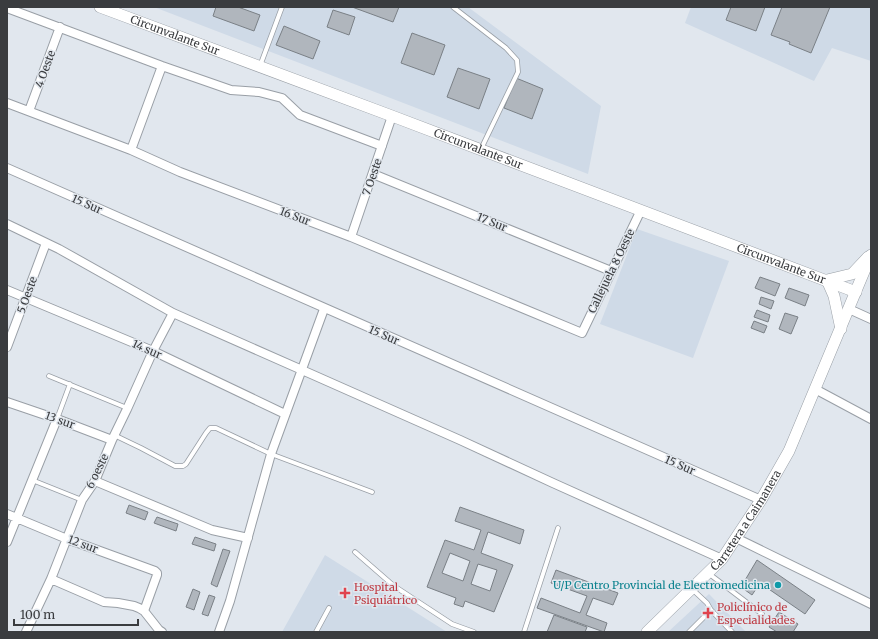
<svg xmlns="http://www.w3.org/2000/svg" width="878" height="639" viewBox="0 0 878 639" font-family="Merriweather,serif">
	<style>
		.built { fill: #cfdae7 }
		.building { fill: #b0b6bd; stroke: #7a8086; fill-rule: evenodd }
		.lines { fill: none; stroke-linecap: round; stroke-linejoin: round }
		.lane-casing { stroke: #999fa6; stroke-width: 5.5 }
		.street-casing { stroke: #999fa6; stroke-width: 10 }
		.secondary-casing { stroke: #999fa6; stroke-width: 12 }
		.lane { stroke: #fff; stroke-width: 4 }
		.street { stroke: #fff; stroke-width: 8 }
		.secondary { stroke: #fff; stroke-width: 11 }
		.culture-dot { fill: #0f9aa8; stroke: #e1e7ee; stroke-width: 1.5 }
		.health-dot { fill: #e0444e; stroke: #e1e7ee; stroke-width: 1.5 }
		.labels { text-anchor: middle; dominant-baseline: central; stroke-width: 3; stroke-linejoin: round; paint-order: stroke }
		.street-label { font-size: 11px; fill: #3a3c3f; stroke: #e1e7ee }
		.culture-label { font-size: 11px; fill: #0d838f; stroke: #e1e7ee; text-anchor: end }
		.health-label { font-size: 11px; fill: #be3a42; stroke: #e1e7ee; text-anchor: start }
	</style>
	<rect width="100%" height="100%" fill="#e1e7ee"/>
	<path class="built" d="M 154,7 L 468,7 L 601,106 L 588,174 Z
		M 691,7 L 871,7 L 871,61 L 832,48 L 814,81 L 685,23 Z
		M 637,229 L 729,261 L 693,358 L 600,324 Z
		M 325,555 L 447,632 L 282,632 Z
		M 709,594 L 746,632 L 668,632 Z"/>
	<path class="building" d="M 216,7 L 238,7 L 260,15 L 254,31 L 213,16 Z
		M 352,7 L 399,7 L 393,22 Z
		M 731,7 L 765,7 L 756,31 L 726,20 Z
		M 782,7 L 830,7 L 811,53 L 789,44 L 790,42 L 771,35 Z
		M 333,10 L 355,17 L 349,35 L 327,27 Z
		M 284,26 L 320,41 L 313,59 L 276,45 Z
		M 412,33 L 445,45 L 434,75 L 401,63 Z
		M 458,68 L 490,79 L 479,109 L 447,97 Z
		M 516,78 L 543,89 L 532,119 L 504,108 Z
		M 760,277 L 780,284 L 775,296 L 755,288 Z
		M 789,288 L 809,295 L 805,306 L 785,298 Z
		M 761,297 L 774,301 L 771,309 L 759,304 Z
		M 757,310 L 770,315 L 768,322 L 754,317 Z
		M 785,313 L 798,317 L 791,334 L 779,329 Z
		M 754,321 L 767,326 L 764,333 L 751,328 Z
		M 129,505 L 148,512 L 145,520 L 126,513 Z
		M 460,507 L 524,530 L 520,544 L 488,532 L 481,553 L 513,565 L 494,612 L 465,601 L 463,607 L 454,604 L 456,598 L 427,587 L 445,540 L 474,550 L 481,530 L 455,521 ZM 450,553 L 470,561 L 463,581 L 442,573 ZM 478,564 L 497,570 L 490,591 L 471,584 Z
		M 157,517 L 178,524 L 176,531 L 154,523 Z
		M 195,537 L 216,544 L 214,551 L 192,544 Z
		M 223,549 L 230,551 L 217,587 L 211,584 Z
		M 757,560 L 815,600 L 805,614 L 760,583 L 752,595 L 741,587 Z
		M 556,570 L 618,593 L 613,605 L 593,598 L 586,615 L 607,623 L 604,632 L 537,608 L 541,598 L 580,613 L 587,596 L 551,583 Z
		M 193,589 L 200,592 L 194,610 L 186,607 Z
		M 209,595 L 215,597 L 208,616 L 202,614 Z
		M 779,612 L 798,624 L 793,632 L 777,632 L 769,627 Z
		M 554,615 L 587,627 L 585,632 L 547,632 Z"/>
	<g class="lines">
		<defs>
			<path id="lane" d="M 453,7 L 506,48 L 517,60 L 518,72 L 481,149
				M 260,66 L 282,7
				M 49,376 L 127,408
				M 57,419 L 70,384
				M 114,435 L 141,448 L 175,466 L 183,466 L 186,464 L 206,433 L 210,428 L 216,428 L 271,454 L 372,492
				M 32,480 L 82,500
				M 355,552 L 394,586 L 452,624 L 474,632
				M 708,573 L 762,614
				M 711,610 L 732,632
				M 316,632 L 329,608
				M 524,632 L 558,528
				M 689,632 L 711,610 L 707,603 L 692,589"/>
			<path id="street" d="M 7,8 L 162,66 L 231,90 L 259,92 L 282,98 L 300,115 L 382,146
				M 7,103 L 131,150 L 180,172 L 351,237 L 582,333 L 641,210
				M 29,111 L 60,27
				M 131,150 L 162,66
				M 7,168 L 761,500
				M 373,174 L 611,271
				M 7,224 L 59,249 L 173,313 L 302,370 L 460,440 L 553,483 L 722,559
				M 351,237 L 392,116
				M 7,290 L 153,351 L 285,414
				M 849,309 L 871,319
				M 7,347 L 46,243
				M 815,389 L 871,419
				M 7,402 L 57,419 L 112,440
				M 95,481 L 212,530 L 248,538
				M 7,514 L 67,539 L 155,571 L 157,573 L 157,575 L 144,611
				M 736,538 L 871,604
				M 7,542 L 57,419
				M 51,579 L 104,602 L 118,603 L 134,606 L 139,608 L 144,611 L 159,630 L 162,632
				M 26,632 L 51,579 L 82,500 L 95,481 L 112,440 L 127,409 L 153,351 L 173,313
				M 219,632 L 230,601 L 271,454 L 324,309"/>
			<g id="secondary">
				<path id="s1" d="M 100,7 L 392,116 L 856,292"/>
				<path d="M 841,329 L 834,296 L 827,280 L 852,274 L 868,257"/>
				<path id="s2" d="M 647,632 L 722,559 L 761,500 L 789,451 L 871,255"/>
			</g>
		</defs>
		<use href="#lane" class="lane-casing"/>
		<use href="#street" class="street-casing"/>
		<use href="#secondary" class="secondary-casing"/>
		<use href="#lane" class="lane"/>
		<use href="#street" class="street"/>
		<use href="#secondary" class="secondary"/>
	</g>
	<circle class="culture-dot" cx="778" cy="585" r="4"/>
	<g class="health-dot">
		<path d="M343 587h4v4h4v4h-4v4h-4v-4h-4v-4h4z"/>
		<path d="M706 607h4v4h4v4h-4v4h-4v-4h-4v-4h4z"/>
	</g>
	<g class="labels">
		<g class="street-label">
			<text stroke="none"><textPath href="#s1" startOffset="80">Circunvalante Sur</textPath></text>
			<text transform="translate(45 69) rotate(-70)">4 Oeste</text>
			<text stroke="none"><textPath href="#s1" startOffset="404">Circunvalante Sur</textPath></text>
			<text transform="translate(372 177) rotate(-71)">7 Oeste</text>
			<text transform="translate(87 204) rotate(24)">15 Sur</text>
			<text transform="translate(295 216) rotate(21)">16 Sur</text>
			<text transform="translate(492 222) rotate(22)">17 Sur</text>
			<text stroke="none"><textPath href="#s1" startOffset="728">Circunvalante Sur</textPath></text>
			<text transform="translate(611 271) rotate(-64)">Callejuela 8 Oeste</text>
			<text transform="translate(27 295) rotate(-70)">5 Oeste</text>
			<text transform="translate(384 335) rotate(24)">15 Sur</text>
			<text transform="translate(147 349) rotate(24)">14 sur</text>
			<text transform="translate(60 420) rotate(20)">13 sur</text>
			<text transform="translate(680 465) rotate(24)">15 Sur</text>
			<text transform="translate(97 471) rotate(-64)">6 oeste</text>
			<text stroke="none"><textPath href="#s2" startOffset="150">Carretera a Caimanera</textPath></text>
			<text transform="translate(83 544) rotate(21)">12 sur</text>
		</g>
		<g class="culture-label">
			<text x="770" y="585">U/P Centro Provincial de Electromedicina</text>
		</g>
		<g class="health-label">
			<text x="354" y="587">Hospital<tspan x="354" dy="13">Psiquiátrico</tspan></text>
			<text x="717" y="607">Policlínico de<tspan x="717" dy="13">Especialidades</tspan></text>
		</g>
	</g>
	<rect width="878" height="639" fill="none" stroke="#3a3c3f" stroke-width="16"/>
	<path d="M14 619v6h124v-6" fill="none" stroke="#3a3c3f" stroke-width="2"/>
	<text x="20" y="619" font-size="12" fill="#3a3c3f" stroke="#e1e7ee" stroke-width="3" paint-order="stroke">100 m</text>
</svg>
